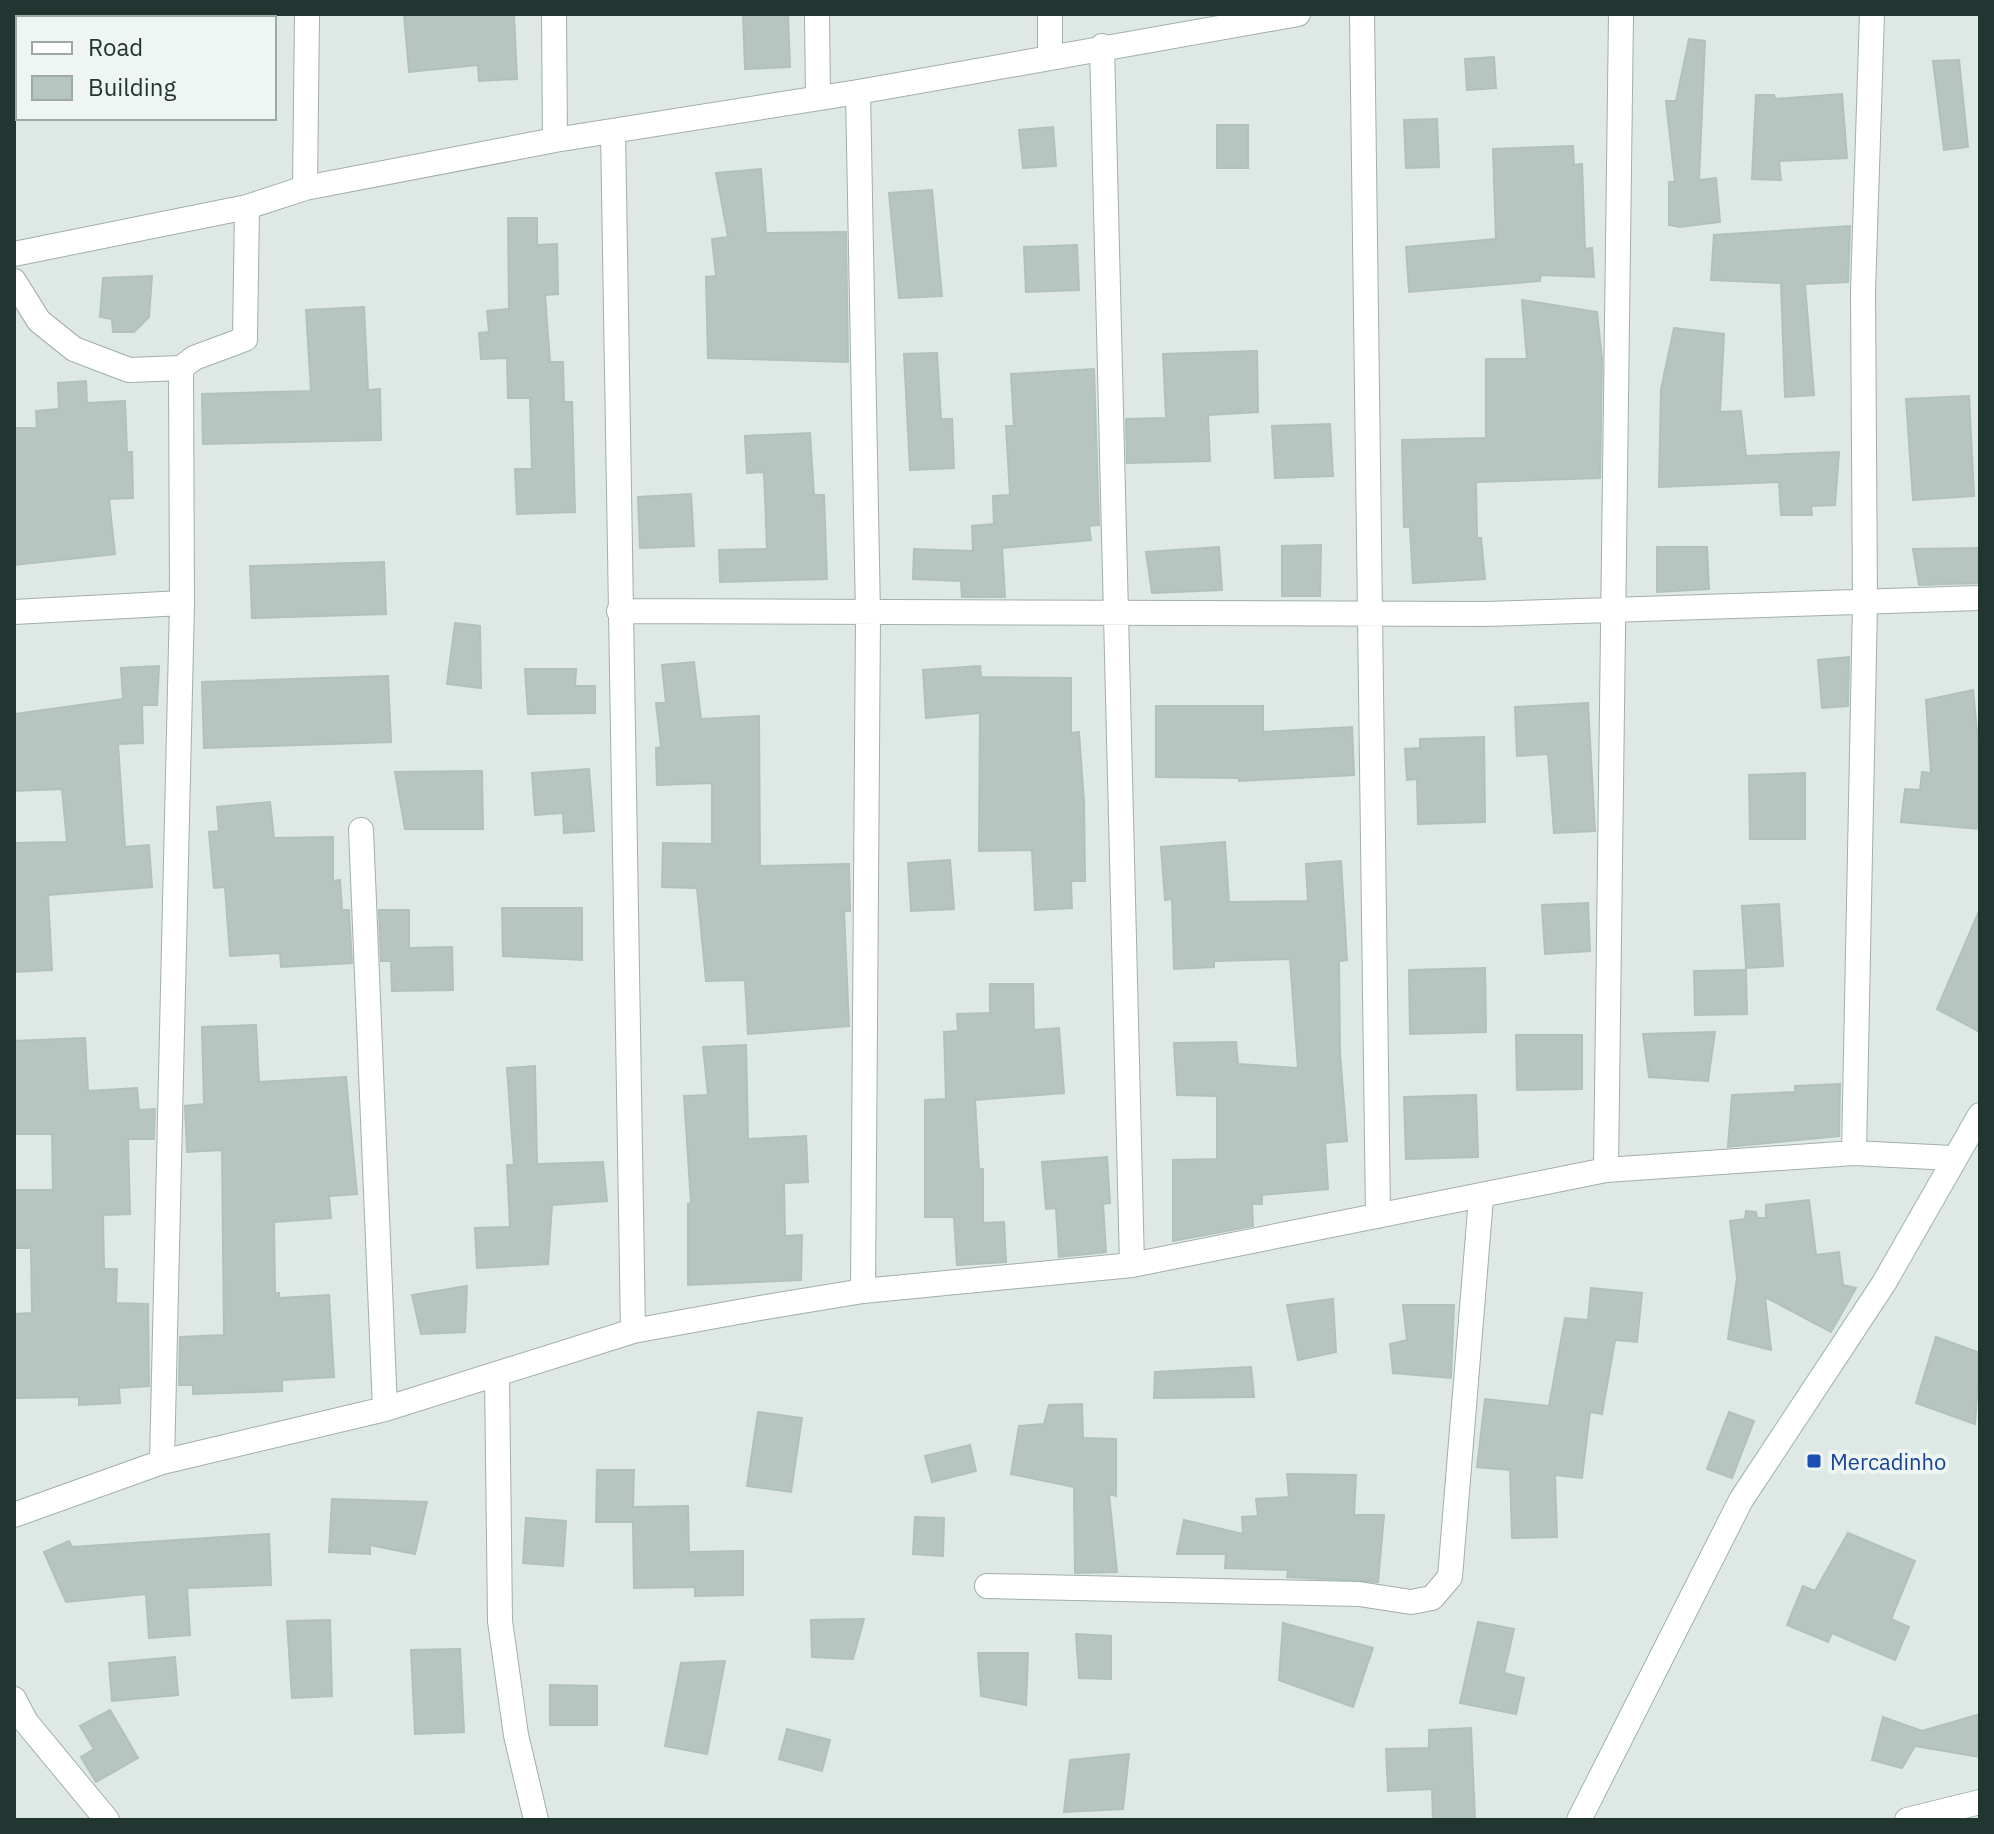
<svg xmlns="http://www.w3.org/2000/svg" width="1994" height="1834" viewBox="0 0 1994 1834" font-family="'IBM Plex Sans',sans-serif">
	<style>
		.building { fill: #b6c5c0; stroke: #b1c1bb; stroke-width: 2 }
		.lines { fill: none; stroke-linecap: round; stroke-linejoin: round }
		.street-casing { stroke: #a2afab; stroke-width: 26 }
		.secondary-casing { stroke: #9eb3ac; stroke-width: 26 }
		.street { stroke: #fff; stroke-width: 24 }
		.secondary { stroke: #fff; stroke-width: 24 }
		.transit-dot { fill: #1a4fb4; stroke: #eef5f2; stroke-width: 3 }
		.labels { text-anchor: middle; dominant-baseline: central; stroke-width: 8; stroke-linejoin: round; paint-order: stroke }
		.transit-label { font-size: 22px; fill: #164399; stroke: #eef5f2; text-anchor: start }
	</style>
	<rect width="100%" height="100%" fill="#dee8e4"/>
	<path class="building" d="M 404,14 L 514,14 L 517,79 L 479,81 L 478,65 L 409,72 Z
		M 743,14 L 788,14 L 790,67 L 745,69 Z
		M 1689,39 L 1705,41 L 1699,180 L 1716,178 L 1720,222 L 1680,227 L 1669,225 L 1669,182 L 1675,182 L 1666,101 L 1676,101 Z
		M 1494,57 L 1496,88 L 1467,90 L 1465,59 Z
		M 1959,60 L 1968,147 L 1944,150 L 1933,61 Z
		M 1842,94 L 1847,158 L 1779,161 L 1781,180 L 1752,179 L 1756,95 L 1774,95 L 1775,99 Z
		M 1437,119 L 1439,167 L 1406,168 L 1404,120 Z
		M 1217,125 L 1248,125 L 1248,168 L 1217,168 Z
		M 1053,127 L 1056,166 L 1023,168 L 1019,130 Z
		M 1573,146 L 1574,165 L 1582,164 L 1585,249 L 1592,248 L 1594,277 L 1541,275 L 1540,281 L 1409,292 L 1406,247 L 1496,239 L 1493,149 Z
		M 761,169 L 766,233 L 846,232 L 848,362 L 708,358 L 706,277 L 716,276 L 712,239 L 728,237 L 716,173 Z
		M 932,190 L 942,296 L 899,298 L 889,193 Z
		M 508,218 L 537,218 L 537,245 L 557,244 L 558,294 L 545,295 L 550,362 L 563,362 L 564,402 L 572,402 L 575,512 L 517,514 L 515,469 L 532,469 L 530,398 L 508,398 L 507,358 L 481,359 L 479,333 L 489,332 L 487,311 L 509,309 Z
		M 1850,226 L 1848,282 L 1805,284 L 1814,395 L 1785,397 L 1781,283 L 1711,280 L 1714,235 Z
		M 1077,245 L 1079,290 L 1026,292 L 1024,247 Z
		M 152,276 L 149,317 L 134,332 L 113,332 L 112,319 L 100,317 L 103,278 Z
		M 1522,300 L 1597,312 L 1602,359 L 1600,478 L 1476,482 L 1477,538 L 1481,538 L 1485,579 L 1413,583 L 1410,527 L 1404,527 L 1402,440 L 1486,438 L 1486,359 L 1527,359 Z
		M 364,307 L 368,390 L 380,389 L 381,440 L 203,444 L 202,394 L 311,391 L 306,310 Z
		M 1674,328 L 1724,334 L 1720,412 L 1741,411 L 1746,456 L 1839,452 L 1835,505 L 1811,506 L 1812,515 L 1781,515 L 1779,482 L 1659,487 L 1661,389 Z
		M 1257,351 L 1258,412 L 1208,415 L 1210,461 L 1127,463 L 1126,419 L 1166,418 L 1163,354 Z
		M 937,353 L 941,419 L 952,419 L 954,468 L 910,470 L 904,354 Z
		M 1094,369 L 1099,525 L 1089,526 L 1091,540 L 1002,548 L 1005,597 L 962,597 L 961,581 L 913,579 L 914,549 L 973,551 L 972,526 L 994,524 L 993,496 L 1010,495 L 1006,426 L 1014,426 L 1011,374 Z
		M 86,381 L 87,403 L 125,401 L 127,452 L 132,452 L 133,498 L 109,499 L 115,554 L 14,565 L 14,428 L 37,428 L 36,411 L 59,409 L 58,383 Z
		M 1969,396 L 1974,496 L 1913,500 L 1906,399 Z
		M 1330,424 L 1333,476 L 1275,478 L 1272,426 Z
		M 810,433 L 814,495 L 824,495 L 827,579 L 720,582 L 719,550 L 767,549 L 764,472 L 747,473 L 745,436 Z
		M 691,494 L 694,546 L 640,548 L 638,497 Z
		M 1321,545 L 1320,596 L 1282,596 L 1282,546 Z
		M 1219,547 L 1222,590 L 1152,593 L 1146,552 Z
		M 1657,547 L 1707,547 L 1709,589 L 1657,592 Z
		M 1980,548 L 1980,583 L 1919,585 L 1913,549 Z
		M 384,562 L 386,614 L 252,618 L 250,566 Z
		M 455,623 L 480,626 L 481,688 L 447,684 Z
		M 1849,657 L 1848,706 L 1822,708 L 1818,660 Z
		M 694,662 L 701,719 L 759,716 L 760,866 L 849,864 L 850,911 L 844,911 L 849,1026 L 748,1034 L 745,980 L 706,981 L 697,888 L 662,887 L 663,843 L 712,844 L 712,783 L 657,785 L 656,748 L 661,747 L 656,703 L 666,703 L 662,665 Z
		M 159,666 L 157,705 L 142,705 L 143,743 L 118,744 L 125,847 L 149,845 L 152,887 L 48,895 L 52,970 L 14,972 L 14,843 L 67,842 L 62,789 L 14,791 L 14,714 L 123,699 L 121,668 Z
		M 980,666 L 981,677 L 1071,678 L 1071,733 L 1079,732 L 1084,802 L 1085,881 L 1071,881 L 1072,908 L 1035,910 L 1032,850 L 979,851 L 980,713 L 926,718 L 923,670 Z
		M 525,669 L 576,669 L 575,686 L 595,686 L 595,713 L 528,714 Z
		M 388,676 L 391,742 L 204,748 L 202,682 Z
		M 1973,690 L 1980,762 L 1980,829 L 1901,822 L 1905,789 L 1920,790 L 1922,772 L 1931,773 L 1926,700 Z
		M 1588,703 L 1595,831 L 1554,833 L 1548,754 L 1517,756 L 1515,707 Z
		M 1156,706 L 1263,706 L 1263,732 L 1352,727 L 1354,775 L 1239,781 L 1239,778 L 1156,777 Z
		M 1484,737 L 1485,822 L 1418,824 L 1417,779 L 1407,780 L 1405,749 L 1420,748 L 1420,739 Z
		M 589,769 L 594,831 L 564,833 L 563,813 L 535,815 L 532,773 Z
		M 482,771 L 483,829 L 405,829 L 395,772 Z
		M 1805,773 L 1805,839 L 1750,839 L 1749,775 Z
		M 270,802 L 274,838 L 333,837 L 333,881 L 340,880 L 342,910 L 349,910 L 352,963 L 281,967 L 280,953 L 230,956 L 225,887 L 214,888 L 209,832 L 219,831 L 217,807 Z
		M 1225,842 L 1229,902 L 1308,901 L 1306,864 L 1341,861 L 1347,960 L 1339,961 L 1340,1053 L 1347,1141 L 1325,1143 L 1328,1189 L 1262,1195 L 1262,1204 L 1252,1204 L 1253,1226 L 1173,1241 L 1173,1160 L 1217,1159 L 1217,1096 L 1177,1095 L 1174,1043 L 1236,1042 L 1238,1064 L 1298,1068 L 1290,959 L 1214,961 L 1214,967 L 1174,969 L 1172,899 L 1165,900 L 1161,847 Z
		M 950,860 L 954,909 L 911,911 L 908,863 Z
		M 1588,903 L 1590,951 L 1545,954 L 1542,905 Z
		M 1779,904 L 1783,966 L 1746,968 L 1742,906 Z
		M 502,908 L 582,908 L 582,960 L 503,956 Z
		M 1980,909 L 1980,1032 L 1937,1009 Z
		M 379,910 L 409,910 L 409,948 L 452,947 L 453,990 L 392,991 L 391,961 L 381,961 Z
		M 1485,968 L 1486,1032 L 1410,1034 L 1409,970 Z
		M 1746,970 L 1747,1014 L 1695,1015 L 1694,971 Z
		M 990,984 L 1033,984 L 1034,1030 L 1059,1028 L 1064,1093 L 975,1100 L 979,1169 L 983,1169 L 983,1223 L 1004,1222 L 1006,1262 L 957,1265 L 954,1217 L 925,1217 L 925,1100 L 946,1099 L 944,1032 L 958,1031 L 957,1014 L 990,1013 Z
		M 256,1025 L 259,1082 L 346,1077 L 357,1194 L 329,1196 L 331,1218 L 274,1222 L 275,1293 L 279,1293 L 279,1298 L 329,1295 L 334,1377 L 282,1380 L 282,1391 L 193,1394 L 193,1385 L 179,1385 L 180,1337 L 224,1335 L 222,1150 L 187,1152 L 185,1106 L 204,1104 L 202,1027 Z
		M 1715,1032 L 1708,1081 L 1649,1077 L 1643,1034 Z
		M 1516,1035 L 1582,1035 L 1582,1089 L 1517,1090 Z
		M 85,1038 L 88,1091 L 137,1088 L 139,1110 L 155,1109 L 154,1139 L 128,1139 L 130,1214 L 103,1215 L 104,1269 L 117,1269 L 116,1303 L 148,1304 L 149,1386 L 119,1388 L 120,1403 L 79,1405 L 79,1397 L 14,1398 L 14,1314 L 32,1313 L 31,1248 L 14,1248 L 14,1190 L 53,1190 L 52,1134 L 14,1134 L 14,1041 Z
		M 746,1045 L 748,1139 L 806,1136 L 808,1182 L 784,1183 L 785,1236 L 802,1235 L 801,1280 L 688,1285 L 688,1204 L 691,1203 L 684,1096 L 708,1095 L 703,1047 Z
		M 535,1066 L 537,1164 L 603,1162 L 607,1201 L 552,1205 L 548,1264 L 477,1268 L 475,1228 L 510,1227 L 507,1165 L 514,1165 L 507,1068 Z
		M 1840,1084 L 1839,1136 L 1728,1147 L 1732,1095 L 1795,1092 L 1795,1086 Z
		M 1476,1095 L 1478,1157 L 1406,1159 L 1404,1097 Z
		M 1107,1157 L 1110,1203 L 1103,1204 L 1106,1252 L 1059,1257 L 1056,1208 L 1046,1209 L 1042,1162 Z
		M 1809,1200 L 1816,1255 L 1839,1252 L 1843,1285 L 1856,1288 L 1831,1332 L 1765,1297 L 1771,1350 L 1728,1339 L 1737,1278 L 1730,1221 L 1745,1219 L 1746,1211 L 1756,1212 L 1757,1218 L 1766,1218 L 1766,1205 Z
		M 467,1286 L 465,1332 L 421,1334 L 412,1295 Z
		M 1591,1288 L 1642,1293 L 1637,1342 L 1615,1340 L 1602,1414 L 1590,1412 L 1582,1478 L 1555,1475 L 1557,1537 L 1512,1538 L 1510,1470 L 1477,1467 L 1485,1399 L 1549,1406 L 1565,1318 L 1588,1320 Z
		M 1333,1299 L 1336,1352 L 1298,1360 L 1287,1305 Z
		M 1403,1305 L 1454,1305 L 1451,1378 L 1393,1373 L 1390,1344 L 1407,1340 Z
		M 1936,1337 L 1980,1353 L 1975,1424 L 1916,1403 Z
		M 1251,1367 L 1254,1397 L 1154,1398 L 1155,1372 Z
		M 1082,1404 L 1083,1438 L 1116,1439 L 1116,1496 L 1109,1494 L 1117,1572 L 1075,1573 L 1074,1487 L 1011,1474 L 1019,1426 L 1044,1424 L 1049,1405 Z
		M 758,1412 L 802,1418 L 791,1492 L 747,1486 Z
		M 1729,1412 L 1754,1421 L 1732,1478 L 1707,1469 Z
		M 970,1445 L 976,1471 L 932,1482 L 925,1456 Z
		M 597,1470 L 634,1470 L 633,1507 L 688,1506 L 689,1552 L 743,1551 L 743,1595 L 695,1596 L 695,1587 L 634,1588 L 633,1522 L 596,1522 Z
		M 1287,1474 L 1356,1475 L 1354,1515 L 1384,1515 L 1378,1582 L 1287,1577 L 1288,1570 L 1225,1568 L 1226,1554 L 1177,1554 L 1184,1520 L 1243,1534 L 1242,1517 L 1258,1516 L 1256,1499 L 1289,1497 Z
		M 332,1499 L 427,1502 L 415,1554 L 370,1545 L 370,1554 L 329,1552 Z
		M 915,1517 L 944,1518 L 943,1556 L 913,1554 Z
		M 526,1518 L 566,1521 L 563,1566 L 523,1563 Z
		M 1848,1533 L 1915,1561 L 1891,1619 L 1909,1627 L 1895,1660 L 1832,1633 L 1828,1642 L 1787,1625 L 1803,1586 L 1815,1591 Z
		M 269,1534 L 271,1585 L 187,1588 L 190,1635 L 149,1638 L 146,1594 L 66,1602 L 44,1552 L 69,1541 L 72,1547 Z
		M 864,1619 L 853,1659 L 812,1657 L 811,1620 Z
		M 330,1620 L 332,1696 L 292,1698 L 287,1621 Z
		M 1478,1622 L 1514,1629 L 1504,1673 L 1524,1678 L 1516,1714 L 1460,1703 Z
		M 1283,1623 L 1373,1648 L 1353,1707 L 1279,1680 Z
		M 1076,1634 L 1111,1636 L 1111,1679 L 1079,1678 Z
		M 460,1649 L 464,1732 L 415,1734 L 411,1650 Z
		M 978,1653 L 1028,1653 L 1026,1705 L 981,1696 Z
		M 175,1657 L 178,1695 L 112,1701 L 109,1663 Z
		M 725,1661 L 707,1754 L 665,1746 L 681,1663 Z
		M 550,1685 L 597,1686 L 597,1725 L 550,1725 Z
		M 110,1710 L 138,1758 L 96,1782 L 81,1757 L 94,1749 L 80,1726 Z
		M 1980,1714 L 1980,1757 L 1915,1746 L 1902,1768 L 1872,1760 L 1883,1717 L 1922,1731 Z
		M 1471,1728 L 1475,1820 L 1433,1820 L 1432,1789 L 1388,1791 L 1386,1749 L 1429,1748 L 1429,1730 Z
		M 787,1729 L 830,1740 L 822,1771 L 779,1759 Z
		M 1129,1754 L 1123,1809 L 1064,1812 L 1070,1760 Z"/>
	<g class="lines">
		<defs>
			<path id="street" d="M 554,14 L 555,140
				M 817,14 L 818,98
				M 1050,14 L 1050,58
				M 1362,14 L 1378,1216
				M 1102,46 L 1132,1265
				M 858,92 L 868,615 L 863,1291
				M 613,131 L 633,1331
				M 305,188 L 307,14
				M 14,254 L 247,207 L 305,188 L 555,140 L 858,92 L 1298,14
				M 14,281 L 39,321 L 74,349 L 129,370 L 181,368
				M 619,611 L 1485,614 L 1980,598
				M 14,612 L 182,603
				M 361,830 L 385,1409
				M 1854,1153 L 1865,603 L 1863,291 L 1872,14
				M 1606,1170 L 1621,14
				M 497,1375 L 500,1621 L 516,1735 L 536,1820
				M 162,1462 L 182,603 L 181,368 L 194,358 L 245,339 L 247,207
				M 14,1515 L 162,1462 L 385,1409 L 633,1331 L 760,1308 L 863,1291 L 1132,1265 L 1606,1170 L 1854,1153 L 1952,1158
				M 987,1586 L 1359,1594 L 1411,1602 L 1432,1598 L 1450,1577 L 1481,1198
				M 14,1699 L 26,1722 L 107,1820
				M 1907,1820 L 1980,1802"/>
			<path id="secondary" d="M 1579,1820 L 1741,1500 L 1884,1283 L 1980,1115"/>
		</defs>
		<use href="#street" class="street-casing"/>
		<use href="#secondary" class="secondary-casing"/>
		<use href="#street" class="street"/>
		<use href="#secondary" class="secondary"/>
	</g>
	<rect class="transit-dot" x="1806" y="1453" width="16" height="16" rx="4"/>
	<g class="labels">
		<g class="transit-label">
			<text x="1830" y="1461">Mercadinho</text>
		</g>
	</g>
	<rect width="1994" height="1834" fill="none" stroke="#213631" stroke-width="32"/>
	<rect x="16" y="16" width="260" height="104" fill="#eef5f2" stroke="#9ca9a5" stroke-width="2"/>
	<rect x="32" y="42" width="40" height="12" fill="#ffffff" stroke="#9ca9a5" stroke-width="2"/>
	<text x="88" y="56" font-size="24" fill="#213631">Road</text>
	<rect x="32" y="76" width="40" height="24" fill="#b6c5c0" stroke="#9ca9a5" stroke-width="2"/>
	<text x="88" y="96" font-size="24" fill="#213631">Building</text>
</svg>
